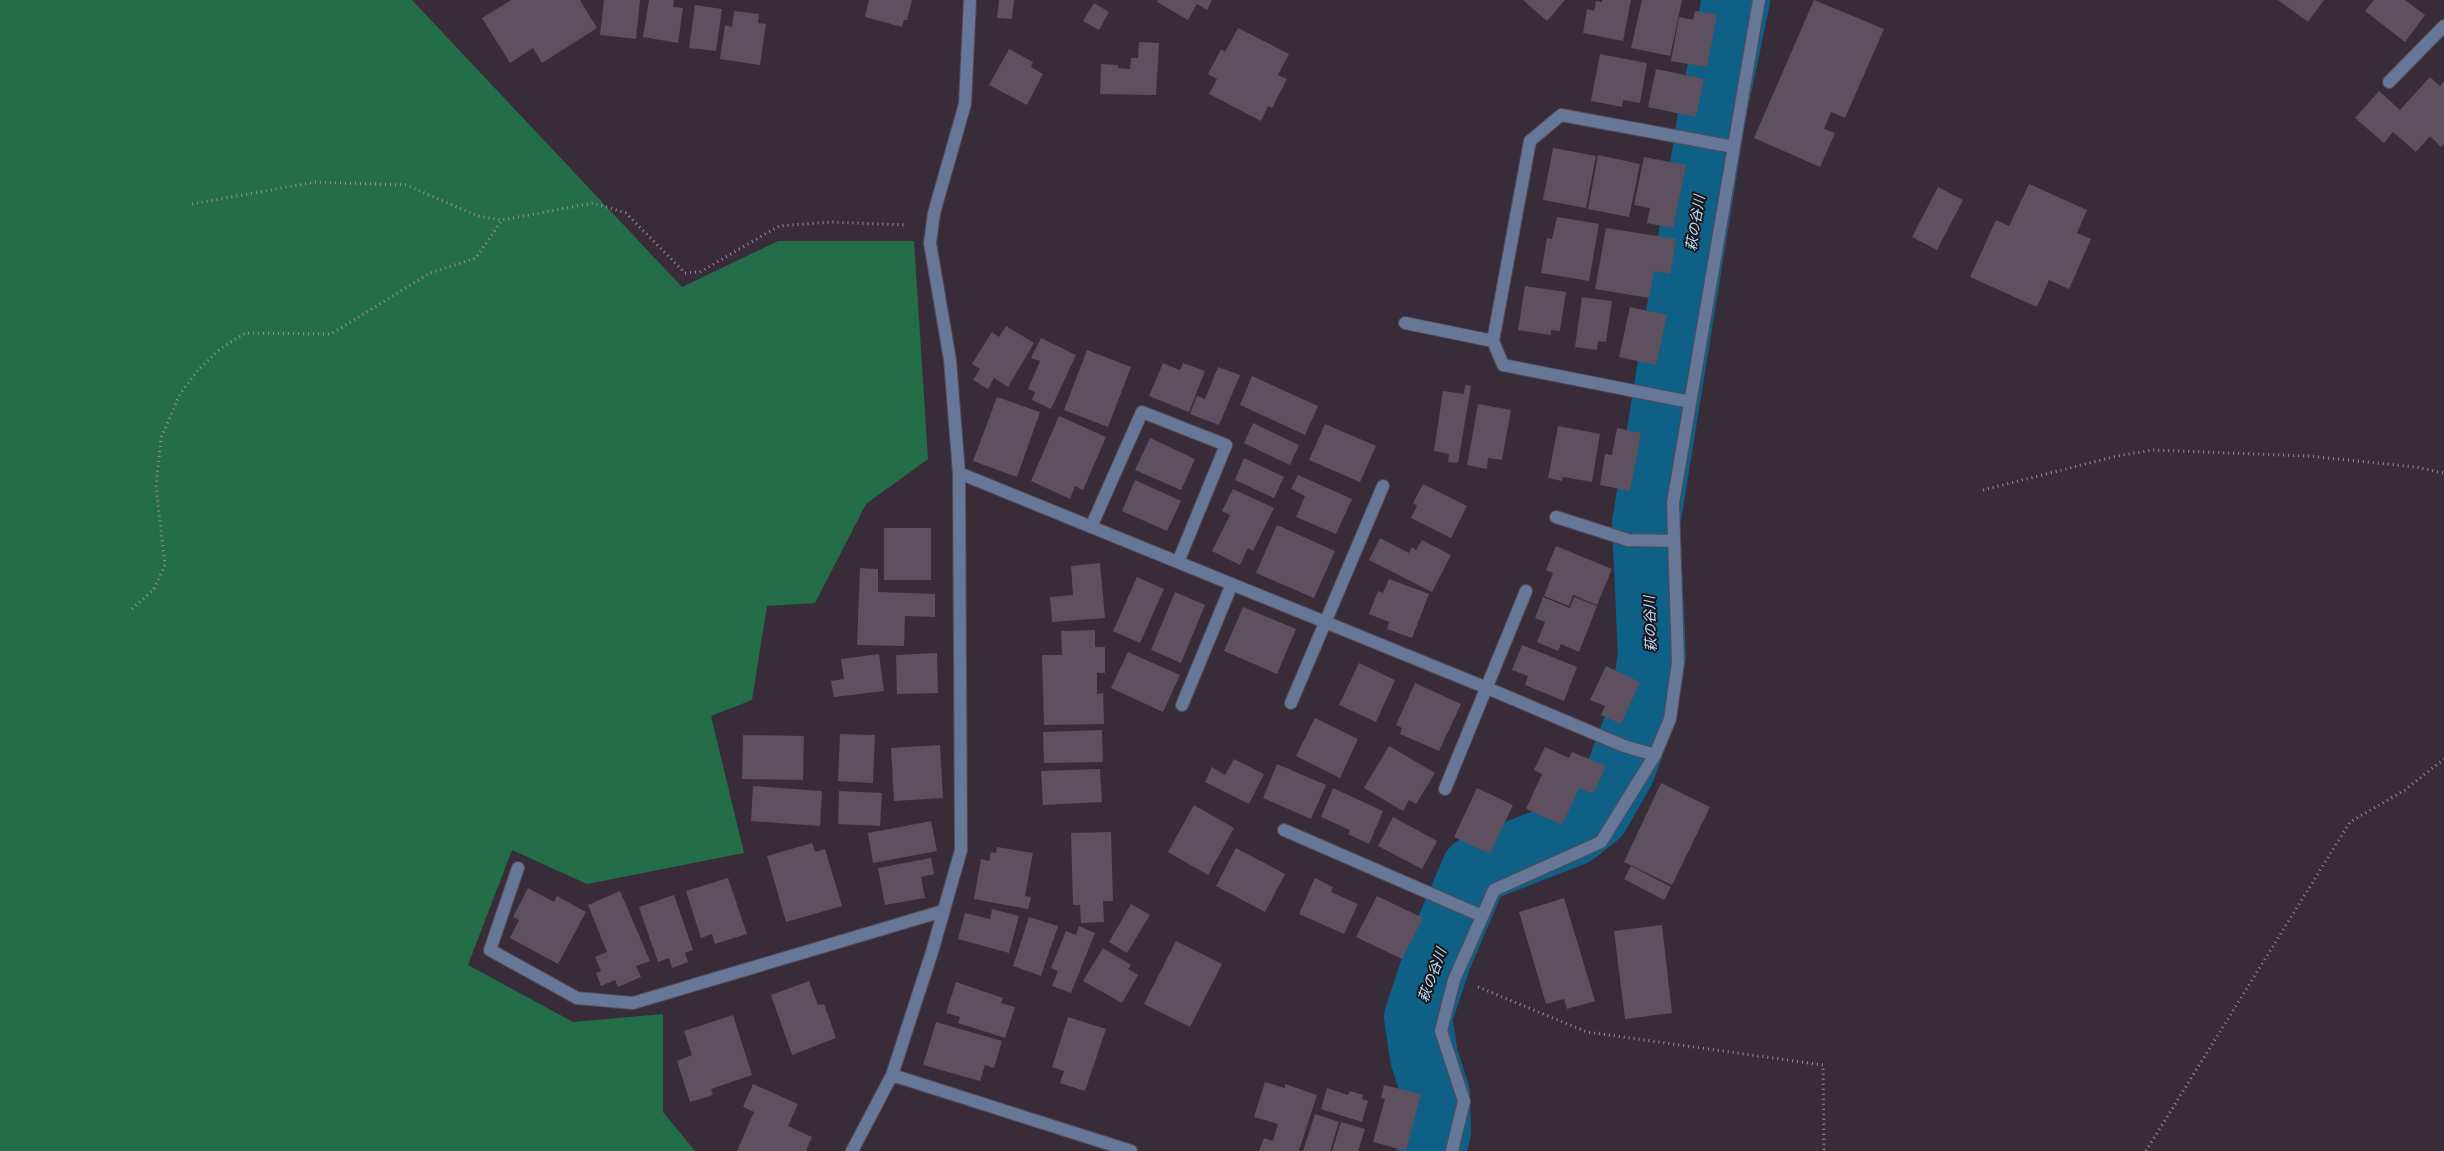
<svg xmlns="http://www.w3.org/2000/svg" width="2444" height="1151" viewBox="0 0 2444 1151" font-family="'DejaVu Sans','Noto Sans JP',sans-serif">
	<style>
		.forest { fill: #236d49 }
		.lines { fill: none; stroke-linecap: round; stroke-linejoin: round }
		.river { stroke: #0e6086; stroke-width: 68 }
		.building { fill: #5e505e }
		.minor-casing { stroke: #564a56; stroke-width: 14 }
		.path { stroke: #9a8f9a; stroke-width: 3; stroke-dasharray: 1 4; stroke-linecap: butt }
		.minor { stroke: #677797; stroke-width: 12 }
		.labels { text-anchor: middle; dominant-baseline: central; stroke-width: 4; stroke-linejoin: round; paint-order: stroke }
		.water-label { font-size: 14px; font-style: italic; fill: #b8e4ff; stroke: #1d171d }
	</style>
	<rect width="100%" height="100%" fill="#392c39"/>
	<path class="forest" d="M 0,0 L 412,0 L 682,287 L 778,241 L 914,241 L 928,459 L 866,504 L 815,603 L 767,606 L 752,700 L 711,716 L 744,853 L 587,884 L 512,850 L 468,965 L 573,1022 L 663,1014 L 663,1112 L 695,1151 L 0,1151 Z"/>
	<g class="lines">
		<path class="river" d="M 1431,1151 L 1437,1132 L 1436,1094 L 1424,1057 L 1418,1017 L 1438,957 L 1475,870 L 1573,832 L 1596,814 L 1621,770 L 1643,711 L 1652,656 L 1646,524 L 1713,110 L 1736,0"/>
	</g>
	<path class="building" d="M 511,0 L 580,0 L 597,28 L 542,63 L 533,48 L 510,63 L 482,18 Z
		M 604,0 L 640,0 L 636,39 L 600,35 Z
		M 649,0 L 674,0 L 673,7 L 683,8 L 678,43 L 643,37 Z
		M 869,0 L 912,0 L 907,20 L 904,20 L 902,27 L 865,17 Z
		M 999,0 L 1014,0 L 1012,19 L 997,18 Z
		M 1158,0 L 1212,0 L 1207,10 L 1197,4 L 1188,20 L 1157,2 Z
		M 1523,0 L 1565,0 L 1547,21 Z
		M 1602,0 L 1631,0 L 1623,41 L 1583,33 L 1587,9 L 1594,11 L 1596,1 L 1602,2 Z
		M 1642,0 L 1682,0 L 1670,56 L 1631,48 Z
		M 1814,0 L 1884,29 L 1845,118 L 1831,112 L 1824,129 L 1835,133 L 1820,167 L 1754,138 Z
		M 2278,0 L 2324,0 L 2308,22 Z
		M 2374,0 L 2405,0 L 2425,15 L 2405,42 L 2365,11 Z
		M 1094,3 L 1109,12 L 1099,30 L 1083,21 Z
		M 695,5 L 722,9 L 716,51 L 689,48 Z
		M 734,11 L 759,14 L 758,23 L 766,24 L 760,65 L 720,59 L 725,25 L 732,27 Z
		M 1695,11 L 1717,14 L 1707,67 L 1671,61 L 1679,17 L 1693,20 Z
		M 1238,28 L 1289,54 L 1278,75 L 1287,79 L 1272,108 L 1268,106 L 1261,121 L 1209,94 L 1217,79 L 1208,74 L 1221,49 L 1225,52 Z
		M 1139,42 L 1159,43 L 1156,95 L 1100,94 L 1101,64 L 1118,65 L 1118,68 L 1130,69 L 1131,58 L 1138,58 Z
		M 1009,49 L 1033,62 L 1031,67 L 1043,74 L 1027,105 L 989,85 Z
		M 1600,54 L 1647,63 L 1640,103 L 1623,100 L 1622,107 L 1591,101 Z
		M 1656,69 L 1704,79 L 1696,117 L 1648,107 Z
		M 2430,77 L 2440,86 L 2444,81 L 2444,144 L 2441,147 L 2430,136 L 2416,152 L 2393,132 L 2384,143 L 2355,118 L 2379,91 L 2400,110 Z
		M 1553,148 L 1596,156 L 1586,208 L 1543,200 Z
		M 1598,155 L 1640,164 L 1629,217 L 1588,209 Z
		M 1644,157 L 1686,165 L 1673,228 L 1647,223 L 1650,208 L 1634,205 Z
		M 2029,184 L 2087,210 L 2077,233 L 2091,239 L 2069,289 L 2049,280 L 2037,307 L 1970,277 L 1996,220 L 2009,226 Z
		M 1938,187 L 1963,200 L 1937,250 L 1912,237 Z
		M 1557,217 L 1599,224 L 1589,281 L 1541,273 L 1547,238 L 1552,239 Z
		M 1606,228 L 1676,239 L 1670,274 L 1654,271 L 1649,298 L 1595,289 Z
		M 1525,286 L 1566,292 L 1560,331 L 1551,330 L 1551,335 L 1518,330 Z
		M 1582,297 L 1612,301 L 1606,342 L 1598,341 L 1597,350 L 1575,347 Z
		M 1630,307 L 1667,315 L 1656,365 L 1619,357 Z
		M 1006,326 L 1034,343 L 1008,387 L 994,378 L 988,389 L 973,380 L 980,369 L 972,364 L 992,332 L 999,337 Z
		M 1041,338 L 1076,355 L 1051,409 L 1032,400 L 1035,392 L 1028,389 L 1040,361 L 1031,358 Z
		M 1087,350 L 1131,367 L 1108,427 L 1064,410 Z
		M 1163,363 L 1180,370 L 1183,363 L 1205,371 L 1189,412 L 1149,396 Z
		M 1218,367 L 1240,375 L 1219,425 L 1190,414 L 1197,396 L 1205,399 Z
		M 1252,376 L 1318,406 L 1305,435 L 1240,405 Z
		M 1465,385 L 1471,386 L 1458,463 L 1448,462 L 1449,454 L 1434,451 L 1443,391 L 1464,394 Z
		M 997,397 L 1040,412 L 1017,477 L 973,461 Z
		M 1478,404 L 1511,410 L 1502,460 L 1488,458 L 1487,469 L 1467,465 Z
		M 1059,416 L 1106,437 L 1083,490 L 1075,486 L 1070,499 L 1031,481 Z
		M 1253,423 L 1299,445 L 1290,465 L 1244,443 Z
		M 1325,424 L 1376,446 L 1360,482 L 1309,460 Z
		M 1558,426 L 1600,434 L 1592,482 L 1563,477 L 1562,481 L 1548,478 Z
		M 1617,428 L 1641,433 L 1630,491 L 1600,485 L 1605,454 L 1612,455 Z
		M 1150,438 L 1195,459 L 1181,490 L 1135,470 Z
		M 1244,458 L 1284,477 L 1274,498 L 1235,480 Z
		M 1298,475 L 1352,499 L 1336,534 L 1296,517 L 1305,496 L 1291,489 Z
		M 1135,480 L 1181,501 L 1167,531 L 1122,511 Z
		M 1423,484 L 1467,506 L 1451,538 L 1411,518 L 1417,506 L 1413,503 Z
		M 1233,489 L 1274,508 L 1253,551 L 1248,548 L 1240,565 L 1212,551 L 1230,515 L 1222,511 Z
		M 1277,525 L 1335,551 L 1314,598 L 1256,573 Z
		M 884,528 L 931,528 L 931,580 L 884,580 Z
		M 1380,538 L 1409,553 L 1412,547 L 1416,550 L 1422,540 L 1451,555 L 1432,592 L 1369,560 Z
		M 1556,546 L 1612,569 L 1597,605 L 1573,595 L 1569,606 L 1544,596 L 1553,573 L 1546,570 Z
		M 1100,563 L 1105,618 L 1052,622 L 1050,597 L 1073,595 L 1071,566 Z
		M 860,568 L 878,569 L 878,592 L 935,594 L 935,617 L 905,616 L 904,646 L 857,645 Z
		M 1137,577 L 1164,589 L 1140,643 L 1113,631 Z
		M 1389,579 L 1429,594 L 1412,638 L 1387,629 L 1389,622 L 1369,614 L 1378,591 L 1383,593 Z
		M 1175,592 L 1205,605 L 1181,663 L 1151,650 Z
		M 1543,597 L 1570,608 L 1574,597 L 1597,606 L 1579,652 L 1561,644 L 1558,651 L 1537,642 L 1545,622 L 1535,618 Z
		M 1243,607 L 1296,629 L 1277,674 L 1224,651 Z
		M 1095,630 L 1095,647 L 1105,647 L 1105,673 L 1097,673 L 1097,694 L 1103,693 L 1104,724 L 1044,725 L 1042,655 L 1062,655 L 1061,631 Z
		M 1522,645 L 1577,667 L 1564,701 L 1525,685 L 1528,676 L 1512,670 Z
		M 1128,652 L 1180,675 L 1163,712 L 1111,688 Z
		M 937,653 L 938,693 L 897,694 L 896,655 Z
		M 879,654 L 884,691 L 834,697 L 831,681 L 844,679 L 841,659 Z
		M 1359,663 L 1395,680 L 1376,722 L 1339,705 Z
		M 1606,666 L 1640,682 L 1621,724 L 1601,715 L 1605,706 L 1590,700 Z
		M 1415,683 L 1461,704 L 1439,751 L 1400,734 L 1402,728 L 1396,725 Z
		M 1315,718 L 1358,739 L 1340,778 L 1296,756 Z
		M 1102,730 L 1103,762 L 1044,763 L 1043,732 Z
		M 840,734 L 875,735 L 873,783 L 838,781 Z
		M 743,735 L 804,736 L 803,780 L 742,779 Z
		M 940,745 L 943,798 L 894,801 L 891,748 Z
		M 1389,746 L 1435,773 L 1416,804 L 1409,800 L 1403,811 L 1364,788 Z
		M 1545,747 L 1569,758 L 1572,752 L 1606,766 L 1593,794 L 1579,788 L 1562,825 L 1526,809 L 1542,774 L 1534,770 Z
		M 1234,759 L 1264,774 L 1249,804 L 1205,782 L 1212,767 L 1225,775 Z
		M 1277,764 L 1326,785 L 1311,819 L 1263,798 Z
		M 1100,769 L 1102,802 L 1043,805 L 1041,771 Z
		M 1661,783 L 1710,807 L 1672,885 L 1624,862 Z
		M 753,786 L 822,791 L 820,826 L 751,821 Z
		M 1333,788 L 1383,811 L 1369,844 L 1348,834 L 1350,830 L 1321,817 Z
		M 1477,788 L 1513,805 L 1490,854 L 1454,837 Z
		M 839,791 L 882,793 L 880,826 L 838,824 Z
		M 1194,805 L 1234,828 L 1208,875 L 1168,852 Z
		M 1393,817 L 1437,841 L 1422,869 L 1378,846 Z
		M 931,821 L 937,851 L 873,863 L 868,833 Z
		M 1111,832 L 1113,901 L 1103,901 L 1104,922 L 1081,923 L 1080,905 L 1073,905 L 1071,833 Z
		M 812,843 L 815,852 L 825,849 L 842,906 L 786,922 L 767,856 Z
		M 997,847 L 1033,853 L 1025,896 L 1031,897 L 1028,909 L 974,899 L 981,859 L 989,861 L 991,852 L 996,853 Z
		M 1236,848 L 1285,874 L 1265,912 L 1216,886 Z
		M 931,858 L 934,874 L 921,877 L 925,898 L 885,905 L 878,868 Z
		M 1631,866 L 1671,887 L 1664,900 L 1624,879 Z
		M 728,878 L 747,934 L 715,944 L 712,934 L 701,938 L 686,891 Z
		M 1315,878 L 1333,887 L 1331,892 L 1358,904 L 1344,934 L 1299,914 Z
		M 528,888 L 554,902 L 557,896 L 586,912 L 558,964 L 510,938 L 519,920 L 513,917 Z
		M 620,891 L 650,961 L 636,966 L 641,977 L 618,987 L 615,980 L 601,986 L 596,973 L 601,971 L 595,957 L 607,952 L 588,905 Z
		M 674,895 L 693,950 L 685,953 L 688,962 L 672,968 L 669,958 L 658,962 L 639,907 Z
		M 1377,896 L 1423,918 L 1402,959 L 1356,937 Z
		M 1564,898 L 1595,1001 L 1567,1009 L 1564,999 L 1546,1004 L 1519,912 Z
		M 1131,904 L 1150,915 L 1127,953 L 1109,942 Z
		M 992,909 L 1019,916 L 1009,953 L 958,939 L 965,913 L 990,919 Z
		M 1029,917 L 1058,926 L 1041,976 L 1013,966 Z
		M 1662,925 L 1672,1013 L 1625,1019 L 1614,931 Z
		M 1079,926 L 1095,933 L 1071,993 L 1052,986 L 1058,971 L 1051,968 L 1066,931 L 1076,935 Z
		M 1176,941 L 1222,964 L 1190,1027 L 1144,1004 Z
		M 1103,948 L 1131,965 L 1128,969 L 1138,975 L 1122,1003 L 1083,981 Z
		M 809,981 L 818,1005 L 824,1004 L 836,1038 L 792,1055 L 771,995 Z
		M 956,982 L 1003,998 L 1001,1003 L 1015,1007 L 1005,1038 L 958,1023 L 960,1017 L 946,1013 Z
		M 733,1015 L 752,1075 L 711,1089 L 713,1095 L 690,1102 L 677,1061 L 692,1055 L 684,1031 Z
		M 1068,1017 L 1106,1029 L 1085,1091 L 1060,1083 L 1064,1071 L 1052,1067 Z
		M 936,1022 L 1002,1041 L 994,1068 L 985,1065 L 980,1081 L 923,1065 Z
		M 1265,1082 L 1285,1088 L 1285,1084 L 1317,1095 L 1299,1151 L 1259,1151 L 1264,1138 L 1273,1141 L 1278,1124 L 1254,1117 Z
		M 753,1084 L 798,1104 L 788,1126 L 812,1137 L 806,1151 L 737,1151 L 754,1112 L 743,1107 Z
		M 1384,1085 L 1421,1094 L 1406,1151 L 1373,1142 L 1385,1099 L 1381,1098 Z
		M 1327,1088 L 1348,1095 L 1350,1091 L 1363,1095 L 1362,1099 L 1368,1101 L 1362,1122 L 1321,1109 Z
		M 1315,1114 L 1339,1122 L 1330,1151 L 1303,1151 Z
		M 1341,1122 L 1365,1129 L 1358,1151 L 1332,1151 Z"/>
	<g class="lines">
		<defs>
			<path id="minor" d="M 2389,82 L 2444,26
				M 1405,323 L 1493,341
				M 1690,402 L 1503,365 L 1493,341 L 1530,141 L 1561,115 L 1734,147
				M 959,473 L 1487,688 L 1624,746 L 1655,755
				M 1556,517 L 1628,540 L 1673,541
				M 1091,527 L 1142,412 L 1226,445 L 1178,562
				M 1291,703 L 1383,486
				M 1182,705 L 1232,584
				M 1445,789 L 1526,591
				M 1284,830 L 1482,916
				M 518,868 L 490,950 L 577,998 L 633,1003 L 943,911
				M 892,1075 L 1131,1151
				M 852,1151 L 892,1075 L 932,952 L 961,850 L 959,473 L 950,360 L 930,243 L 934,213 L 965,104 L 970,0
				M 1452,1151 L 1464,1101 L 1441,1031 L 1454,980 L 1494,890 L 1601,842 L 1655,755 L 1670,719 L 1678,662 L 1673,503 L 1759,0"/>
		</defs>
		<use href="#minor" class="minor-casing"/>
		<path class="path" d="M 192,204 L 315,182 L 406,185 L 478,216 L 502,220 L 593,203 L 626,213 L 685,273 L 700,272 L 779,226 L 831,222 L 906,225
			M 1983,490 L 2117,456 L 2153,450 L 2308,456 L 2416,467 L 2444,473
			M 132,609 L 154,589 L 165,565 L 156,487 L 161,438 L 180,394 L 198,370 L 220,349 L 245,333 L 331,334 L 430,273 L 476,258 L 502,220
			M 1478,987 L 1587,1032 L 1823,1065 L 1824,1151
			M 2146,1151 L 2350,822 L 2405,790 L 2444,759"/>
		<use href="#minor" class="minor"/>
	</g>
	<g class="labels">
		<g class="water-label">
			<text transform="translate(1695 223) rotate(-81)">萩の谷川</text>
			<text transform="translate(1650 624) rotate(-92)">萩の谷川</text>
			<text transform="translate(1432 975) rotate(-70)">萩の谷川</text>
		</g>
	</g>
</svg>
